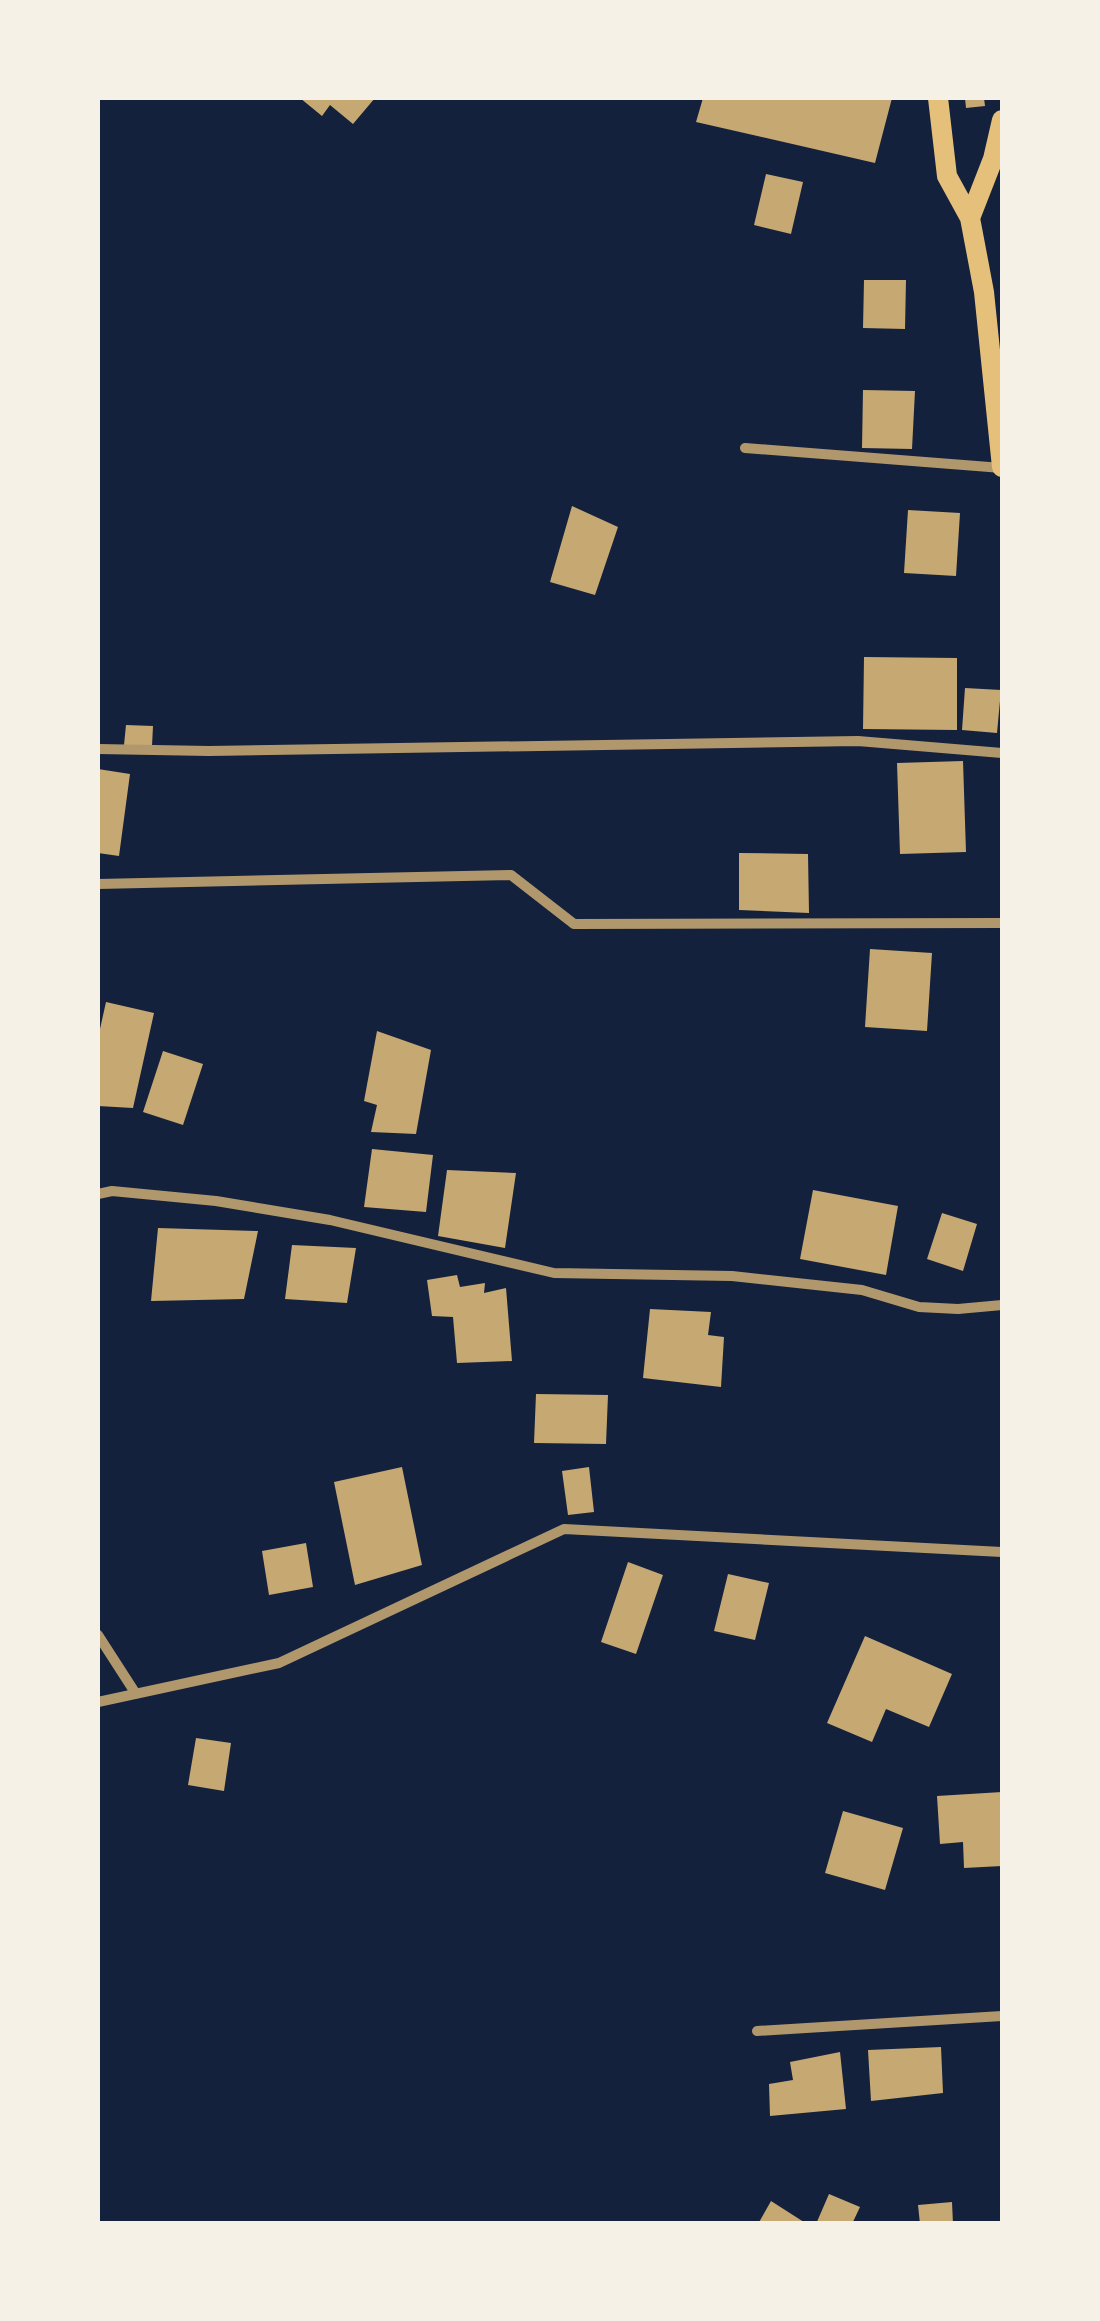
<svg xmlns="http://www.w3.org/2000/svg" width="1100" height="2321" viewBox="0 0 1100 2321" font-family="'Fira Sans Condensed',sans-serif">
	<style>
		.building { fill: #c6a872 }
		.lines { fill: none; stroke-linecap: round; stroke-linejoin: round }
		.minor { stroke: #b1986c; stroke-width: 10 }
		.secondary { stroke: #e5c07b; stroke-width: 20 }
	</style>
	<rect width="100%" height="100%" fill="#14213d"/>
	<path class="building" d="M 300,98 L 375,98 L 353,124 L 330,105 L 322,116 Z
		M 703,98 L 892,98 L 875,163 L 696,122 Z
		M 965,98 L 984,98 L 985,106 L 966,108 Z
		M 766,174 L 803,182 L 791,234 L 754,225 Z
		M 864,280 L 906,280 L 905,329 L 863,328 Z
		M 863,390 L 915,391 L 912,449 L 862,448 Z
		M 572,506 L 618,527 L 595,595 L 550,582 Z
		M 908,510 L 960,513 L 956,576 L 904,573 Z
		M 864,657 L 957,658 L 957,730 L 863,729 Z
		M 965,688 L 1001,690 L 997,733 L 962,730 Z
		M 126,725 L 153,726 L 152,746 L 124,745 Z
		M 963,761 L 966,852 L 900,854 L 897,763 Z
		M 98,769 L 130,774 L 119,856 L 98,853 Z
		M 739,853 L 808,854 L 809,913 L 739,910 Z
		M 870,949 L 932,953 L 927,1031 L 865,1027 Z
		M 106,1002 L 154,1013 L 133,1108 L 98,1106 L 98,1038 Z
		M 377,1031 L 431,1050 L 416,1134 L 371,1132 L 377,1105 L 364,1101 Z
		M 163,1051 L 203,1064 L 183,1125 L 143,1112 Z
		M 372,1149 L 433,1155 L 426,1212 L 364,1207 Z
		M 447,1170 L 516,1173 L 505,1248 L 438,1236 Z
		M 813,1190 L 898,1206 L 886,1275 L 800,1259 Z
		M 942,1213 L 977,1224 L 963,1271 L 927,1259 Z
		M 158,1228 L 258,1231 L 244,1299 L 151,1301 Z
		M 292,1245 L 356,1248 L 347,1303 L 285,1299 Z
		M 457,1275 L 460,1287 L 485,1283 L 484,1293 L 506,1288 L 512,1361 L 457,1363 L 453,1317 L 432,1316 L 427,1280 Z
		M 650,1309 L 711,1312 L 708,1335 L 724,1337 L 721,1387 L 643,1378 Z
		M 536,1394 L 608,1395 L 606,1444 L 534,1443 Z
		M 402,1467 L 422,1565 L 355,1585 L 334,1482 Z
		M 589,1467 L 594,1512 L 568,1515 L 562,1471 Z
		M 306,1543 L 313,1587 L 269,1595 L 262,1551 Z
		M 628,1562 L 663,1575 L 636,1654 L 601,1642 Z
		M 728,1574 L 769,1583 L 755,1640 L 714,1631 Z
		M 865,1636 L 952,1674 L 929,1727 L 886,1709 L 872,1742 L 827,1723 Z
		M 196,1738 L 231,1743 L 224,1791 L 188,1785 Z
		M 1002,1792 L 1002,1866 L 964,1868 L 963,1842 L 940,1844 L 937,1796 Z
		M 843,1811 L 903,1828 L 885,1890 L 825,1873 Z
		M 941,2047 L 943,2093 L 871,2101 L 868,2050 Z
		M 840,2052 L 846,2109 L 770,2116 L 769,2084 L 793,2080 L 790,2062 Z
		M 829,2194 L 860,2207 L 852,2224 L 816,2224 Z
		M 771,2201 L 807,2224 L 758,2224 Z
		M 952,2202 L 953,2224 L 920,2224 L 918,2205 Z"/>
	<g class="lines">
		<path class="minor" d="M 745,448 L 1002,468
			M 98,749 L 209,751 L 858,741 L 1002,753
			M 98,884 L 511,875 L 574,924 L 1002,923
			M 98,1194 L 112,1191 L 216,1201 L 330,1220 L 554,1273 L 732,1276 L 862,1290 L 919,1307 L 958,1309 L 1002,1305
			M 98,1635 L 136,1694
			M 98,1702 L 279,1663 L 564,1529 L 1002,1552
			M 757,2031 L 1002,2016"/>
		<path class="secondary" d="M 938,98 L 947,176 L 970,218
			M 1002,120 L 993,159 L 970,218 L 984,292 L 1002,467"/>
	</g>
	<rect width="1100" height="2321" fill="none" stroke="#f6f1e7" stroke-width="200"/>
</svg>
